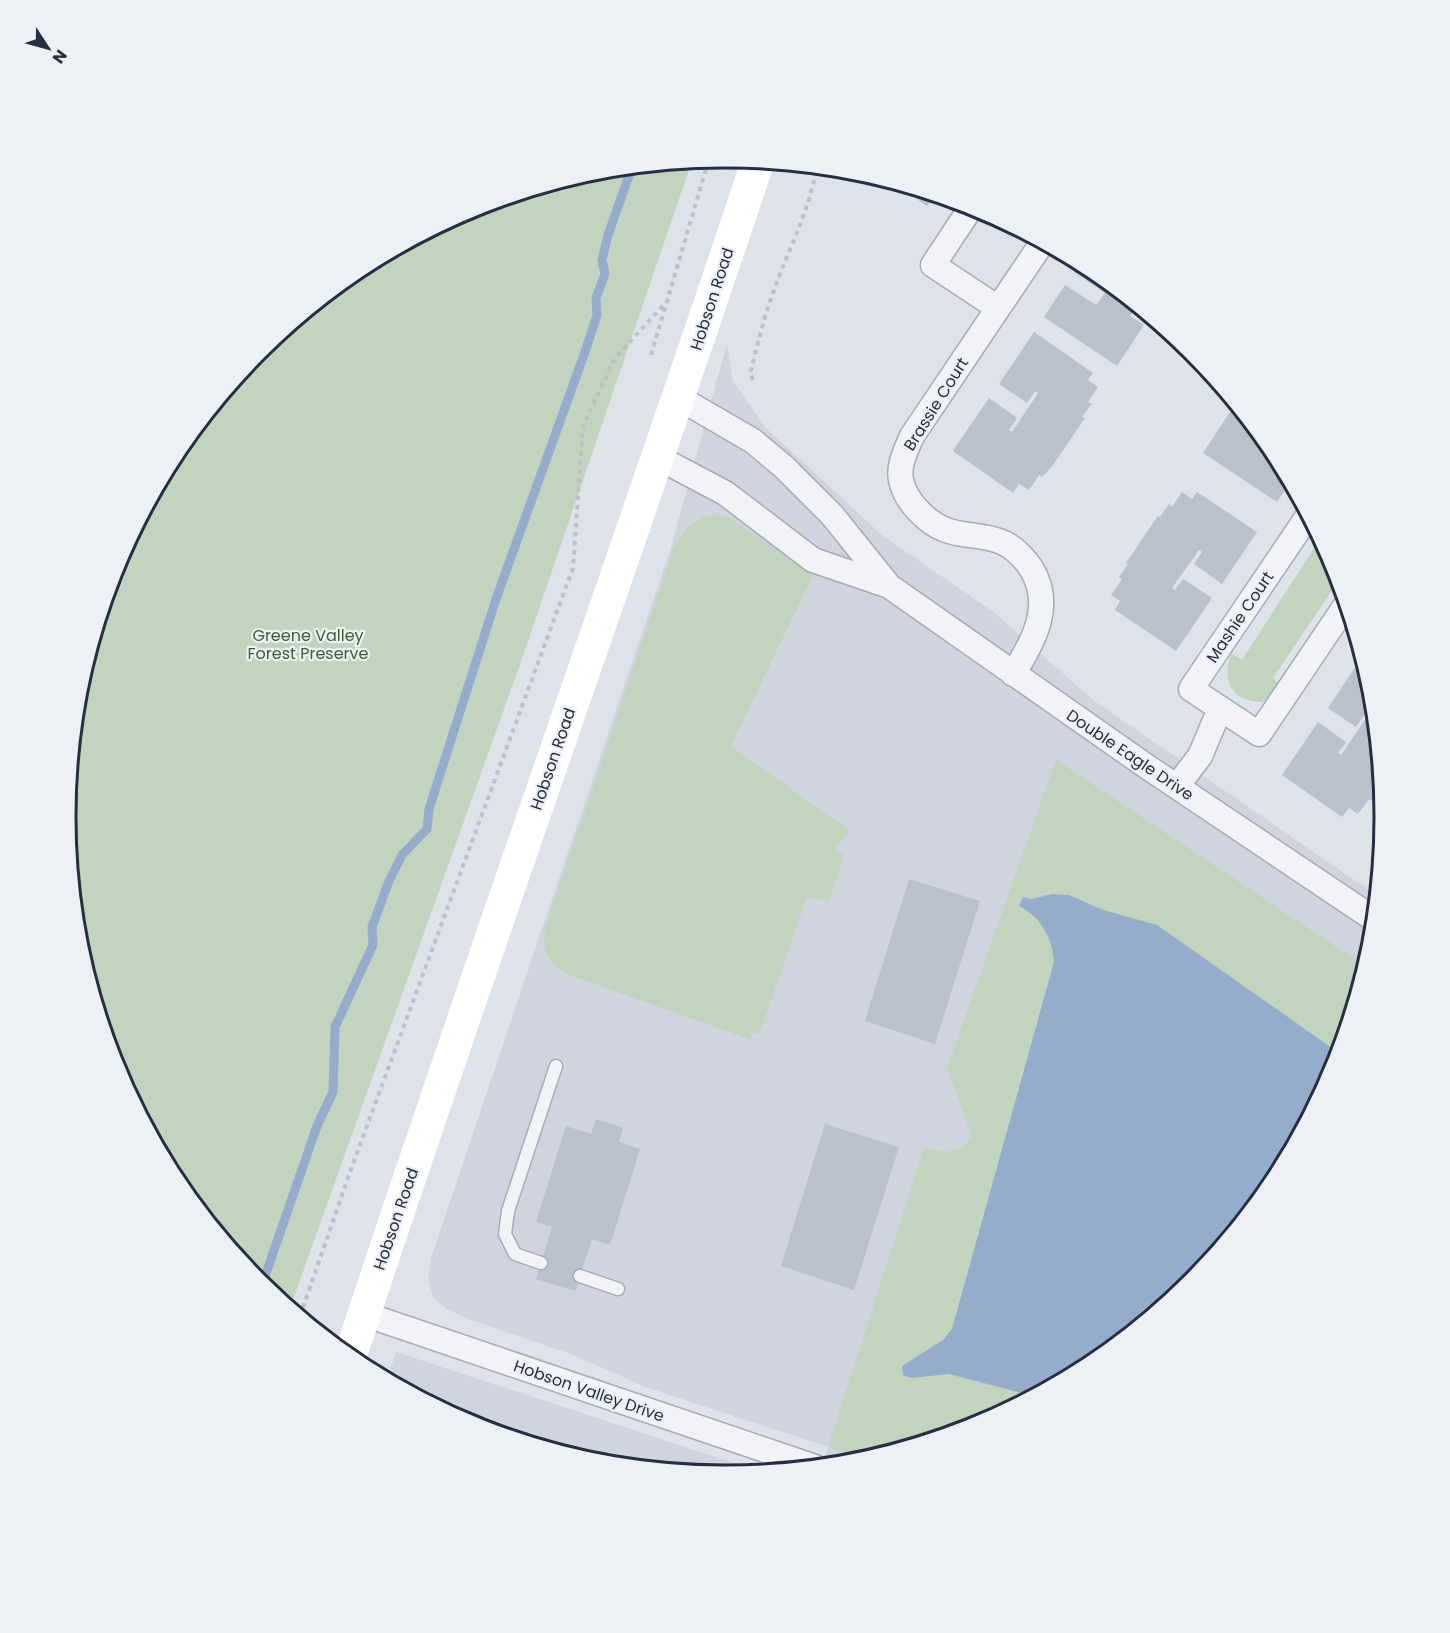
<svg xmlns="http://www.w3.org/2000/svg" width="1450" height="1633" viewBox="0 0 1450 1633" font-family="Poppins,sans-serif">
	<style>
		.built { fill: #cfd4de }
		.green { fill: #c2d4be }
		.water { fill: #94adcd }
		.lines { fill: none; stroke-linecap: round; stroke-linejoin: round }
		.stream { stroke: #94adcd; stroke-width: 9 }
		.building { fill: #bac0cc }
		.service-casing { stroke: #a6acb7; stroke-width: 15 }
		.minor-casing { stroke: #a6acb7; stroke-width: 27 }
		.path { stroke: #bcc0c8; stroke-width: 4; stroke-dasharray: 4.5 4.5; stroke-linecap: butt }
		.service { stroke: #f1f3f7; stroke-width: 12 }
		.minor { stroke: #f1f3f7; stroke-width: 24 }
		.secondary { stroke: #fff; stroke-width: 33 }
		.labels { text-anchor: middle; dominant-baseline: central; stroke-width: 4.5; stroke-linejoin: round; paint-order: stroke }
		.street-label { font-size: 16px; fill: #252e42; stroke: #edf1f6 }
		.park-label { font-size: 16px; fill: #375f31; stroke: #edf1f6 }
		.rim { fill: none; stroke: #252e42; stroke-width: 3 }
	</style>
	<rect width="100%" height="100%" fill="#dee2e9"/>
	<path class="built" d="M 727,344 L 733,381 L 765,427 L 883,536 L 995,613 L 1093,700 L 1376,895 L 1371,945 L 1334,1069 L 1273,1183 L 1191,1283 L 1091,1365 L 977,1425 L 853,1463 L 823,1466 L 828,1447 L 643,1386 L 571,1354 L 468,1319 L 447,1309 L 433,1297 L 428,1279 L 431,1258 L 671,547 Z
		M 396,1352 L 761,1472 L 725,1475 L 596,1463 L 473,1425 L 387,1379 Z"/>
	<path class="green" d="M 692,161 L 524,653 L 290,1308 L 259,1282 L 177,1182 L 116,1068 L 79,945 L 66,817 L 79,688 L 116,564 L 177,450 L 259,350 L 359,268 L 473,208 L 597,170 Z
		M 714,515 L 728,517 L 813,575 L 731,746 L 850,831 L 833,850 L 844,855 L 829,902 L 807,897 L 759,1035 L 750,1031 L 752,1040 L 567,974 C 548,963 542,951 545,929 L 674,547 C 683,530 694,518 714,515 Z
		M 1320,539 L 1339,580 L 1273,678 L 1281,686 L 1263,702 C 1232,702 1221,681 1231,653 L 1242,660 Z
		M 1056,760 L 1365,966 L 1334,1069 L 1273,1183 L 1191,1283 L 1091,1365 L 977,1425 L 866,1459 L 828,1447 L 924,1148 L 946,1152 L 963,1147 L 972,1136 L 947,1068 Z"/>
	<path class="water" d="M 1052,894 L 1069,895 L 1103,910 L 1157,925 L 1339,1053 L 1334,1069 L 1273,1183 L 1191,1283 L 1091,1365 L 1033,1396 L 949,1374 L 910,1378 L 903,1375 L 902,1366 L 943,1340 L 952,1329 L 1054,962 C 1052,937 1041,917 1019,906 L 1023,897 L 1031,899 Z"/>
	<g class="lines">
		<path class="stream" d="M 262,1285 L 317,1126 L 333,1092 L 335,1027 L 373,945 L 372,927 L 389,881 L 402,855 L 427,829 L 429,809 L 496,599 L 585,352 L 597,315 L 596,298 L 605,274 L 602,260 L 608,235 L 632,167"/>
	</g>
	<path class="building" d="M 892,182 L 921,191 L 935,195 L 927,206 Z
		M 1080,263 L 1137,306 L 1130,316 L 1144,325 L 1117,366 L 1044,317 L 1065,285 L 1096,305 L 1105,293 L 1074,272 Z
		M 1034,332 L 1093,373 L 1088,380 L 1098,387 L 1088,402 L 1092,404 L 1082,417 L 1085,418 L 1053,465 L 1042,477 L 1039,475 L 1029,490 L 1019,484 L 1013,493 L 953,451 L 989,398 L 1017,418 L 1009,430 L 1012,432 L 1038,393 L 1035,391 L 1027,403 L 999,384 Z
		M 1230,412 L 1245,422 L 1247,419 L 1269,446 L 1267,449 L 1275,455 L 1290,482 L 1277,502 L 1203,453 Z
		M 1182,492 L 1192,499 L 1197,492 L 1257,532 L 1222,584 L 1194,564 L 1202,552 L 1199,550 L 1172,588 L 1175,590 L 1183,579 L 1212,598 L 1176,651 L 1115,610 L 1120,601 L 1111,595 L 1122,579 L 1119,577 L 1128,564 L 1126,563 L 1158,516 L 1160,517 L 1169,504 L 1172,507 Z
		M 1362,657 L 1371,688 L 1381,789 L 1371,801 L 1369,799 L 1358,814 L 1349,808 L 1342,817 L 1282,775 L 1318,722 L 1346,742 L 1338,753 L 1341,755 L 1367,717 L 1364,715 L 1356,727 L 1328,708 Z
		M 909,879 L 980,901 L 935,1044 L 865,1021 Z
		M 596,1119 L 623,1128 L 619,1142 L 640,1149 L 610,1245 L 592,1239 L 575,1291 L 536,1279 L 552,1227 L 536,1222 L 566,1126 L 591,1134 Z
		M 825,1124 L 899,1147 L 854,1290 L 781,1266 Z"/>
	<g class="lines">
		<defs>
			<path id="service" d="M 541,1263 L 515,1254 L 505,1234 L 508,1211 L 556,1066
				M 580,1276 L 618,1289"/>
			<path id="minor" d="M 972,206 L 933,265 L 998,308
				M 679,398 L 753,441 L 784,467 L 832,515 L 889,586 L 1146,766 L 1374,919
				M 659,458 L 725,493 L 813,560 L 889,586
				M 1308,516 L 1191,689 L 1259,734 L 1346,605
				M 1013,674 C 1034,641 1054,605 1031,568 C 1024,558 1015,548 1004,543 C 985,534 964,537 946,530 C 927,523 905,501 901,480 C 898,465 906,450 912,436 L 1042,243
				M 1177,786 L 1200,756 L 1220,709
				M 364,1314 L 815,1467"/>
		</defs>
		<use href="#service" class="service-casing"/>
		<use href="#minor" class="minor-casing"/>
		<path class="path" d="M 651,355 L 709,159
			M 753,380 L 750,374 C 757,347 763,320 773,293 C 788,250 809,212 817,167
			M 300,1316 L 350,1172 L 573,568 L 583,426 L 615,358 L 669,299"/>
		<use href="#service" class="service"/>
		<use href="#minor" class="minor"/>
		<path class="secondary" d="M 350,1357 C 481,957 625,561 758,161"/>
	</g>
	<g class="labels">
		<g class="street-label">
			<text transform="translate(712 299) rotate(-72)">Hobson Road</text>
			<text transform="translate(936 404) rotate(-58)">Brassie Court</text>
			<text transform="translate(1240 617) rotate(-56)">Mashie Court</text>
			<text transform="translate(1130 755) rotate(34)">Double Eagle Drive</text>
			<text transform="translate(553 759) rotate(-71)">Hobson Road</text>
			<text transform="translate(396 1219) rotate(-71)">Hobson Road</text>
			<text transform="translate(589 1391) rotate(19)">Hobson Valley Drive</text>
		</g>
		<g class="park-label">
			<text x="308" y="635">Greene Valley<tspan x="308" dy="18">Forest Preserve</tspan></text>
		</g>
	</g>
	<path d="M0 0H1450V1633H0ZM724 168H726A648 648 0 0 1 1374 816V817A648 648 0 0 1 726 1465H724A648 648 0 0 1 76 817V816A648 648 0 0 1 724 168Z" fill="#edf1f6" fill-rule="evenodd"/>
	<path class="rim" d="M724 168H726A648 648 0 0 1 1374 816V817A648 648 0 0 1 726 1465H724A648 648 0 0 1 76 817V816A648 648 0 0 1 724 168Z"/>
	<g transform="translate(48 48) rotate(126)" stroke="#edf1f6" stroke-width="4.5" paint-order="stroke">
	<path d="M0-4.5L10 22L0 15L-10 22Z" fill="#252e42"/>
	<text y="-9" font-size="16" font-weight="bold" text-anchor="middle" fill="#252e42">N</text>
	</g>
</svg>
